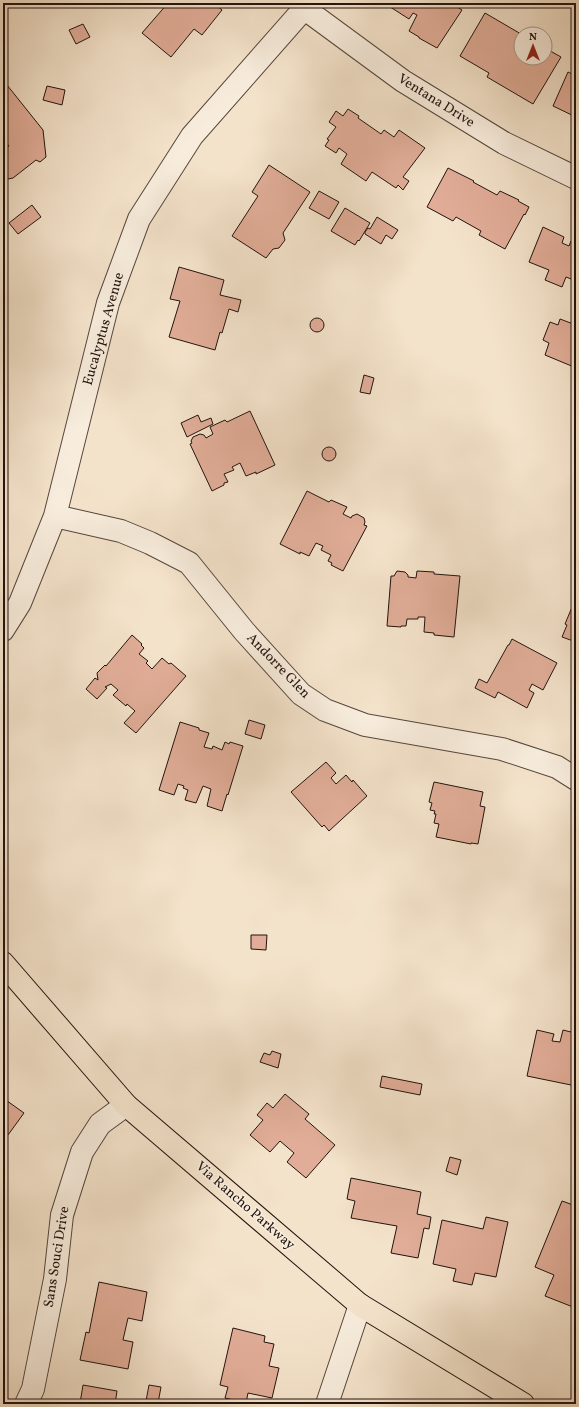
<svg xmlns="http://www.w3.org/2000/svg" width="579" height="1407" viewBox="0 0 579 1407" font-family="Vollkorn,serif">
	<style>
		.building { fill: #e1ad98; stroke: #22130e }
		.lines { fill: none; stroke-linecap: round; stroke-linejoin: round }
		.minor-casing { stroke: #56473d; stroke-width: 24 }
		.major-casing { stroke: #22130e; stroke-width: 24 }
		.minor { stroke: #f8eddd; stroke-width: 22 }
		.major { stroke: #f4e3cb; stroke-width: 22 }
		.labels { text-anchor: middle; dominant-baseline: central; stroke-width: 3; stroke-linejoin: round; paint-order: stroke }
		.street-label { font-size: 14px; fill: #22130e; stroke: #f8eddd }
	</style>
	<rect width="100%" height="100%" fill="#f4e3cb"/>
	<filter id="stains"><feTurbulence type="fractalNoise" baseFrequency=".005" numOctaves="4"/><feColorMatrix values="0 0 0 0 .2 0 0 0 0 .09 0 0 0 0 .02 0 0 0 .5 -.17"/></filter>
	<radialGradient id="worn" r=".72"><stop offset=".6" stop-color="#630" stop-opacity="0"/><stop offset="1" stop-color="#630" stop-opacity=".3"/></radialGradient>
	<path class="building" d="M 168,3 L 214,3 L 222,10 L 202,35 L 194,29 L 171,57 L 142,33 Z
		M 384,3 L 451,3 L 462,10 L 437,48 L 419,38 L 419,37 L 409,31 L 417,15 L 413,13 L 409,19 Z
		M 485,13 L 521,34 L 521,58 L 545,58 L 545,48 L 561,57 L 533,104 L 487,77 L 489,73 L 460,56 Z
		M 83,24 L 90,37 L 76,44 L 69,30 Z
		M 568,72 L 576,76 L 576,117 L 553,106 Z
		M 7,85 L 43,130 L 46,157 L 40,162 L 36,160 L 13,178 L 3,180 L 3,148 L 4,150 L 9,146 L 3,139 L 3,88 Z
		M 47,86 L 65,90 L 62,105 L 43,100 Z
		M 348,109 L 359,116 L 358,118 L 381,134 L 384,130 L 394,137 L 399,130 L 425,148 L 403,177 L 409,181 L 403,190 L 398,185 L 396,188 L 372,172 L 366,181 L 341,164 L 347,154 L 339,148 L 336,153 L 325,146 L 329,140 L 327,139 L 336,127 L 329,122 L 336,111 L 343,116 Z
		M 269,165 L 310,192 L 283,233 L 285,240 L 279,248 L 273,249 L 266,258 L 232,236 L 258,196 L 252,192 Z
		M 448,168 L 474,181 L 473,182 L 497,195 L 500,191 L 519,200 L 518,201 L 529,207 L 525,215 L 524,214 L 505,249 L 479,235 L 481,231 L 456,217 L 453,221 L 427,207 Z
		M 319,191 L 339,202 L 329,219 L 309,208 Z
		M 32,205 L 41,217 L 18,234 L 9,223 Z
		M 345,208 L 370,223 L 359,241 L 358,240 L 355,245 L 331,231 Z
		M 377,217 L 398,230 L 392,239 L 386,235 L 381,244 L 365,234 L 365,232 L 368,228 L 370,229 Z
		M 543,227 L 564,237 L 562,243 L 569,246 L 571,241 L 576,243 L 576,281 L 566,277 L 562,287 L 545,280 L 549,270 L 529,262 Z
		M 179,267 L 224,280 L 220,295 L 241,300 L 238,312 L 229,309 L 222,333 L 220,332 L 215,350 L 169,337 L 180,301 L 170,299 Z
		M310 325a7 7 0 1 1 14 0a7 7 0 1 1-14 0Z
		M 560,319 L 576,325 L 576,362 L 574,367 L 545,355 L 549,343 L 543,340 L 550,322 L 558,325 Z
		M 364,375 L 374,378 L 370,394 L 360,392 Z
		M 250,411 L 275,465 L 256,474 L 256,472 L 246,476 L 240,463 L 232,467 L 234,470 L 224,474 L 228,482 L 224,483 L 224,485 L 212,491 L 190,444 L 192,443 L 191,441 L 193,437 L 200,434 L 204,435 L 206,438 L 213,434 L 210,427 L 225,420 L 227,422 Z
		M 198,415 L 201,422 L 211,418 L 213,424 L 187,437 L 181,423 Z
		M322 454a7 7 0 1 1 14 0a7 7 0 1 1-14 0Z
		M 307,491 L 329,502 L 331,500 L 347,507 L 343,514 L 351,518 L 352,516 L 357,514 L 364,518 L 365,522 L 364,525 L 367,526 L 343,571 L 331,565 L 332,563 L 328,561 L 331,555 L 321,550 L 323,546 L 316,543 L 309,556 L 300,552 L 300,554 L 280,544 Z
		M 397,571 L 405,572 L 408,575 L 408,577 L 416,578 L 417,571 L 434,572 L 434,574 L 460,576 L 454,637 L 434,635 L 434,633 L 424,632 L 425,617 L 418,617 L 418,619 L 407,619 L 406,626 L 401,626 L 401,627 L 387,626 L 391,576 L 394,576 Z
		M 575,600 L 576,600 L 576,642 L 562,637 L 567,625 L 565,624 Z
		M 132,635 L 142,644 L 141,645 L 144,648 L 139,654 L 148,661 L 146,663 L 152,669 L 162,658 L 169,664 L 171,663 L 186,676 L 136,733 L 124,723 L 135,711 L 127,704 L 126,706 L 113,695 L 118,690 L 111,684 L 105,687 L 107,688 L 97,699 L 86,689 L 95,678 L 98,680 L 97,673 L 105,665 L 106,666 Z
		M 512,639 L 557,663 L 543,690 L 532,684 L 529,690 L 534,693 L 527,708 L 498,692 L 495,698 L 475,688 L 479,679 L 487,683 L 508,645 L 509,645 Z
		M 249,720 L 265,725 L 261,739 L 245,734 Z
		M 180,722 L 199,728 L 199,730 L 209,733 L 204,747 L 212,749 L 213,746 L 222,750 L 225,742 L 229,744 L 230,742 L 243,746 L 228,795 L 227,794 L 222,811 L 207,806 L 211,789 L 203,786 L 196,803 L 185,800 L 188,790 L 183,788 L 184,786 L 178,784 L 174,795 L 159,790 Z
		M 326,762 L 336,773 L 331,778 L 336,784 L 346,775 L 352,782 L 353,780 L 367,796 L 329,831 L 324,825 L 322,827 L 291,792 Z
		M 434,782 L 483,792 L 480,806 L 485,807 L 478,844 L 471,843 L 471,844 L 436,837 L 439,824 L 434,823 L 436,814 L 434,814 L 435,811 L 430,810 L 432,803 L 429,802 Z
		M 251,935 L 267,935 L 266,950 L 251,949 Z
		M 537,1030 L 554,1034 L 552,1041 L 560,1042 L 563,1030 L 571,1032 L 572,1030 L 576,1031 L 576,1086 L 527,1076 Z
		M 272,1051 L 281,1054 L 278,1068 L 260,1062 L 264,1053 L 270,1055 Z
		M 382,1076 L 422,1084 L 420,1095 L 380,1087 Z
		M 285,1094 L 309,1114 L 305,1119 L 335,1145 L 306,1178 L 287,1162 L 294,1153 L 280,1141 L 270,1152 L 250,1135 L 263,1120 L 257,1115 L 267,1103 L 273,1108 Z
		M 3,1098 L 24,1113 L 8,1135 L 3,1132 Z
		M 450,1157 L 461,1160 L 457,1175 L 446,1171 Z
		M 351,1178 L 421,1192 L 417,1214 L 431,1217 L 429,1229 L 424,1228 L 418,1258 L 391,1253 L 397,1226 L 351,1218 L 355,1201 L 347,1199 Z
		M 562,1201 L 576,1206 L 576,1299 L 573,1307 L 545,1296 L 554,1275 L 535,1267 Z
		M 486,1217 L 508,1222 L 496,1277 L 475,1273 L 472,1285 L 453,1281 L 456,1269 L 433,1264 L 442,1220 L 483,1229 Z
		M 99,1282 L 147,1292 L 142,1321 L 128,1318 L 123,1340 L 133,1342 L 128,1369 L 80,1360 L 86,1332 L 89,1333 Z
		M 233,1328 L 265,1336 L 264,1342 L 274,1344 L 269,1366 L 279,1368 L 272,1398 L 248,1393 L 246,1403 L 225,1398 L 228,1387 L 220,1385 Z
		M 83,1385 L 117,1391 L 115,1404 L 75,1404 L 75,1402 L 80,1403 Z
		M 149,1385 L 161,1387 L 158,1403 L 146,1401 Z"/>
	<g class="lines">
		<defs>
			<path id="minor" d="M 305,9 L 403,81 L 504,143 L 576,178
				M 55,516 L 121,531 L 150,543 L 189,563 L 244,631 L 301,694 L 325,710 L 365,725 L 502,749 L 557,767 L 576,779
				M 3,630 L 20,603 L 55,516 L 108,303 L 139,219 L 192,136 L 309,3
				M 26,1404 L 33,1389 L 55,1279 L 62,1215 L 82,1152 L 100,1124 L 126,1105
				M 327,1404 L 360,1305"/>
			<path id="major" d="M 3,963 L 126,1105 L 360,1305 L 523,1404"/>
		</defs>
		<use href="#minor" class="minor-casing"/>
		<use href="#major" class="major-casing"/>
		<use href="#minor" class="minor"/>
		<use href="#major" class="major"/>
	</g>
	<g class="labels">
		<g class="street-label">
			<text transform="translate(436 101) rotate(32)">Ventana Drive</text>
			<text transform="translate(104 329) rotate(-74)">Eucalyptus Avenue</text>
			<text transform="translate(278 666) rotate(46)">Andorre Glen</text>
			<text transform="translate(245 1206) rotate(41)">Via Rancho Parkway</text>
			<text transform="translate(57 1257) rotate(-81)">Sans Souci Drive</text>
		</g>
	</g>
	<rect width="579" height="1407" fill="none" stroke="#f4e3cb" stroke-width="16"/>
	<rect x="4" y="4" width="571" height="1399" fill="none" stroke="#22130e" stroke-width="2"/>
	<rect x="8" y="8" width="563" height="1391" fill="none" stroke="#22130e"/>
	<g transform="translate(533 46)"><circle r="19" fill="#f8eddd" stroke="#a2968a"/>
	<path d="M0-3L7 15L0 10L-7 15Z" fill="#8f2418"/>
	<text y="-6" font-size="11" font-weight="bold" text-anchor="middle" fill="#22130e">N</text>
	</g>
	<rect width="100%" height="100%" filter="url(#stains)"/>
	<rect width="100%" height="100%" fill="url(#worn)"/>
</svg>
